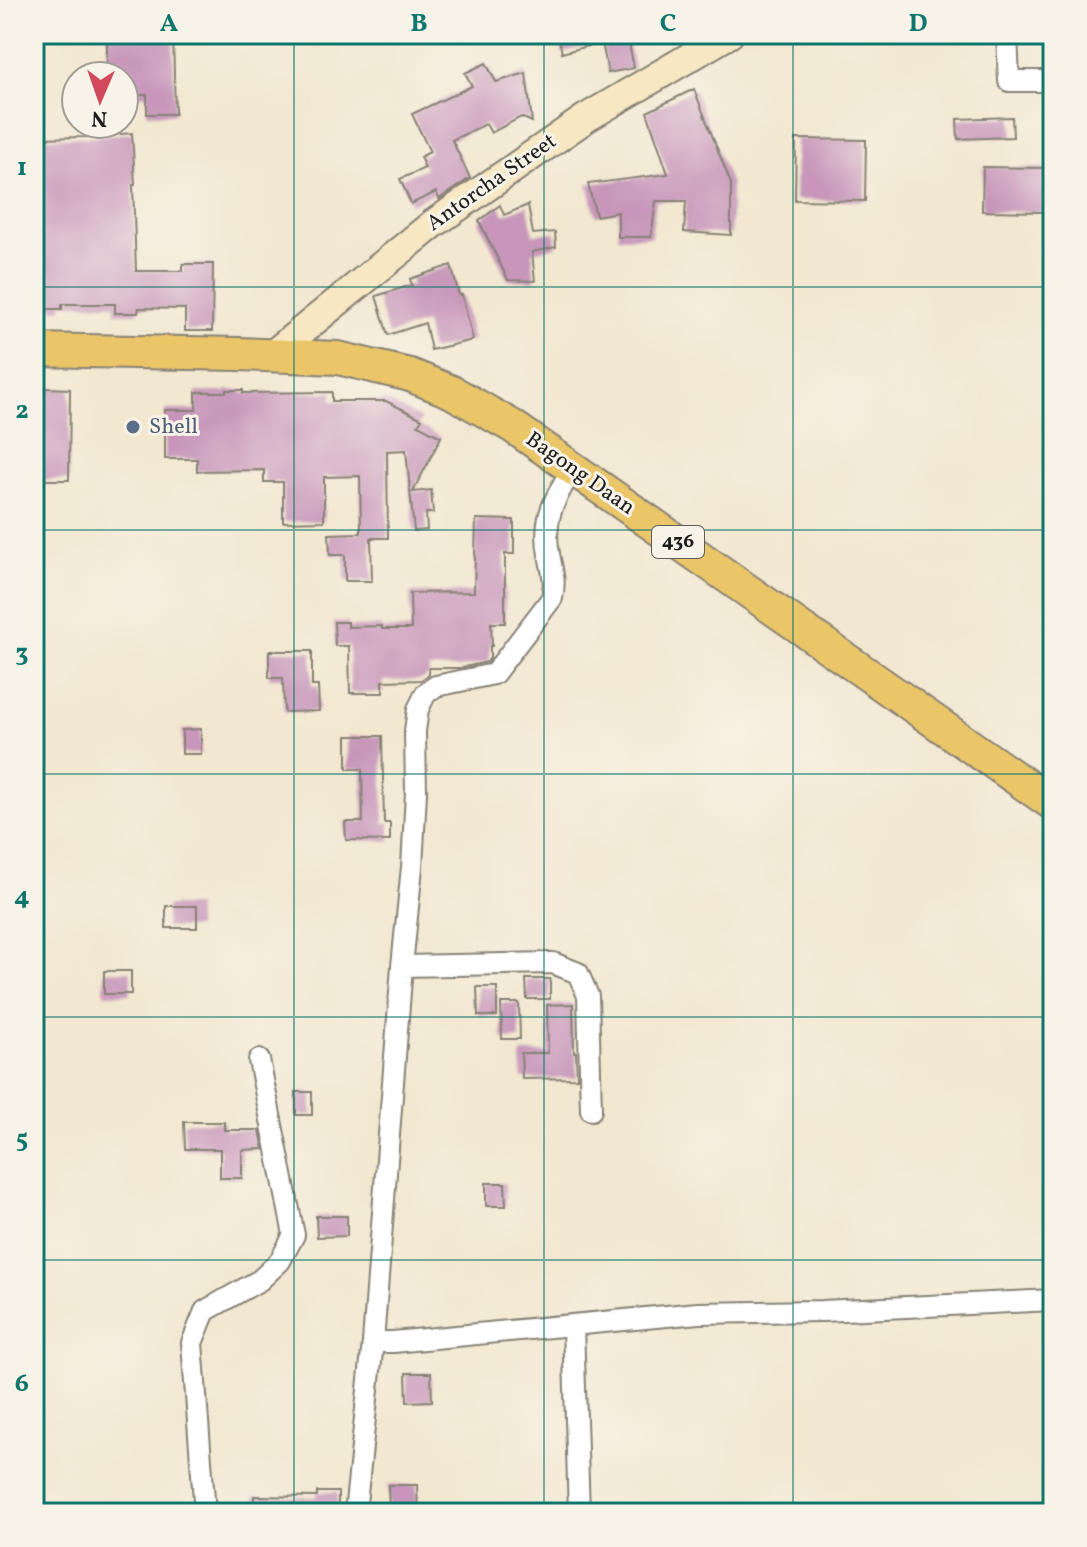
<svg xmlns="http://www.w3.org/2000/svg" width="1087" height="1547" viewBox="0 0 1087 1547" font-family="Vollkorn,serif">
	<style>
		.building { fill: #c796ba }
		.lines { fill: none; stroke-linecap: round; stroke-linejoin: round }
		.minor-casing { stroke: #878276; stroke-width: 24 }
		.secondary-casing { stroke: #878276; stroke-width: 32 }
		.primary-casing { stroke: #878276; stroke-width: 36 }
		.minor { stroke: #fff; stroke-width: 20 }
		.secondary { stroke: #f7e8c3; stroke-width: 28 }
		.primary { stroke: #ebc669; stroke-width: 32 }
		.grid { fill: none; stroke: #0f766e; stroke-width: 2; stroke-opacity: 0.55 }
		.service-dot { fill: #5c6f8a; stroke: #f7f3e8; stroke-width: 3 }
		.labels { text-anchor: middle; dominant-baseline: central; stroke-width: 6; stroke-linejoin: round; paint-order: stroke }
		.shield { fill: #f7f3e8; stroke: #5e5c59; stroke-width: 2 }
		.shield-label { font-size: 20px; font-weight: bold; fill: #1c1c1c }
		.street-label { font-size: 22px; fill: #1c1c1c; stroke: #f7f3e8 }
		.service-label { font-size: 22px; fill: #4e5e75; stroke: #f7f3e8; text-anchor: start }
		.neatline { fill: none; stroke: #0f766e; stroke-width: 3 }
		.grid-label { font-size: 26px; text-anchor: middle; font-weight: bold; fill: #0f766e }
	</style>
	<rect width="100%" height="100%" fill="#f7f3e8"/>
	<filter id="ink" filterUnits="userSpaceOnUse"><feTurbulence type="fractalNoise" baseFrequency=".0125" numOctaves="2"/><feDisplacementMap in="SourceGraphic" scale="16" xChannelSelector="R" yChannelSelector="G"/><feConvolveMatrix kernelMatrix="1 2 1 2 8 2 1 2 1" color-interpolation-filters="sRGB"/></filter>
	<filter id="wash" filterUnits="userSpaceOnUse"><feTurbulence type="fractalNoise" baseFrequency=".006" numOctaves="4" result="noise"/><feDisplacementMap in="SourceGraphic" scale="32" xChannelSelector="R" yChannelSelector="G"/><feGaussianBlur stdDeviation="1.8" result="paint"/><feColorMatrix in="noise" values="0 0 0 0 0 0 0 0 0 0 0 0 0 0 0 0 0 1.4 0 .05"/><feComposite in="paint" operator="in"/></filter>
	<g filter="url(#wash)">
		<rect width="100%" height="100%" fill="#f2e7cf"/>
		<g id="blocks">
			<path class="building" d="M 107,34 L 173,34 L 175,114 L 147,114 L 147,95 L 124,95 L 124,76 L 107,76 Z
				M 558,34 L 627,34 L 634,68 L 608,73 L 602,42 L 562,53 Z
				M 486,63 L 496,82 L 526,73 L 532,122 L 521,117 L 491,133 L 486,124 L 452,140 L 470,178 L 439,199 L 436,192 L 411,204 L 400,179 L 425,168 L 420,157 L 430,152 L 412,114 L 472,86 L 465,73 Z
				M 694,89 L 731,184 L 731,235 L 684,232 L 686,201 L 656,201 L 651,237 L 618,237 L 618,212 L 596,216 L 588,184 L 668,174 L 647,112 Z
				M 1012,117 L 1013,137 L 958,139 L 957,119 Z
				M 132,133 L 135,185 L 133,185 L 136,271 L 183,271 L 183,264 L 213,264 L 212,331 L 185,331 L 185,309 L 139,308 L 138,313 L 115,313 L 115,304 L 62,304 L 62,309 L 34,309 L 34,243 L 36,243 L 34,138 L 87,137 Z
				M 796,139 L 866,140 L 865,201 L 795,200 Z
				M 983,167 L 1045,168 L 1044,212 L 982,211 Z
				M 500,205 L 504,215 L 528,205 L 533,234 L 555,232 L 556,247 L 532,252 L 535,281 L 508,280 L 479,221 Z
				M 451,265 L 459,295 L 462,295 L 473,340 L 431,350 L 425,323 L 388,335 L 376,296 L 412,285 L 410,279 Z
				M 44,388 L 70,389 L 69,480 L 34,480 L 34,417 L 43,417 Z
				M 226,390 L 243,390 L 243,393 L 332,392 L 332,401 L 386,401 L 422,419 L 418,425 L 441,437 L 413,492 L 431,490 L 433,513 L 426,513 L 427,530 L 414,531 L 406,450 L 387,451 L 388,538 L 371,538 L 372,581 L 345,581 L 345,555 L 330,555 L 329,534 L 361,533 L 360,476 L 324,477 L 324,521 L 283,522 L 283,482 L 264,482 L 264,470 L 197,471 L 197,459 L 165,459 L 165,410 L 196,410 L 196,392 L 226,392 Z
				M 476,519 L 514,520 L 514,554 L 505,554 L 505,623 L 491,623 L 492,646 L 490,646 L 490,658 L 487,662 L 460,668 L 429,668 L 429,675 L 421,680 L 383,681 L 383,693 L 350,693 L 349,646 L 335,646 L 334,622 L 348,622 L 348,627 L 382,626 L 382,629 L 411,629 L 410,593 L 474,592 Z
				M 269,651 L 312,651 L 312,686 L 318,686 L 319,711 L 284,712 L 283,678 L 269,678 Z
				M 201,729 L 201,754 L 182,754 L 182,730 Z
				M 347,736 L 382,736 L 384,823 L 390,823 L 390,841 L 346,840 L 345,822 L 363,822 L 362,769 L 347,769 Z
				M 166,906 L 197,906 L 197,928 L 166,928 Z
				M 104,971 L 131,971 L 131,994 L 104,994 Z
				M 526,979 L 550,979 L 550,999 L 527,999 Z
				M 477,987 L 497,987 L 497,1016 L 478,1016 Z
				M 501,1003 L 519,1003 L 520,1039 L 502,1039 Z
				M 573,1004 L 574,1052 L 576,1052 L 577,1078 L 522,1079 L 521,1053 L 548,1053 L 547,1005 Z
				M 296,1092 L 312,1092 L 312,1115 L 296,1115 Z
				M 184,1122 L 224,1122 L 224,1130 L 260,1130 L 264,1149 L 242,1150 L 242,1178 L 220,1178 L 220,1149 L 185,1149 Z
				M 486,1183 L 505,1183 L 506,1206 L 486,1206 Z
				M 316,1216 L 347,1216 L 347,1236 L 317,1237 Z
				M 406,1373 L 431,1373 L 432,1401 L 407,1402 Z
				M 388,1485 L 417,1485 L 418,1510 L 389,1511 Z
				M 317,1492 L 338,1492 L 338,1512 L 254,1513 L 254,1496 L 317,1497 Z"/>
		</g>
	</g>
	<g filter="url(#ink)">
		<use href="#blocks" fill-opacity="0" stroke="#878276" stroke-width="2"/>
		<g class="lines">
			<defs>
				<path id="minor" d="M 1007,34 L 1009,81 L 1053,81
					M 402,966 L 553,963 L 578,973 L 588,996 L 591,1110
					M 573,1326 L 579,1513
					M 373,1342 L 393,1342 L 698,1313 L 822,1311 L 1053,1300
					M 205,1513 L 192,1343 L 205,1311 L 260,1280 L 280,1261 L 294,1235 L 259,1060
					M 355,1513 L 373,1342 L 402,966 L 412,867 L 416,793 L 415,731 L 418,709 L 426,693 L 436,686 L 494,674 L 552,598 C 556,580 552,571 549,554 C 542,518 555,499 572,469"/>
				<path id="secondary" d="M 272,355 L 433,224 L 586,118 L 729,34"/>
				<path id="primary" d="M 34,350 L 239,354 L 338,358 L 410,375 L 452,392 L 512,426 L 1053,804"/>
			</defs>
			<use href="#minor" class="minor-casing"/>
			<use href="#secondary" class="secondary-casing"/>
			<use href="#primary" class="primary-casing"/>
			<use href="#minor" class="minor"/>
			<use href="#secondary" class="secondary"/>
			<use href="#primary" class="primary"/>
		</g>
	</g>
	<path class="grid" d="M 294,34 L 294,1513M 544,34 L 544,1513M 793,34 L 793,1513M 34,287 L 1053,287M 34,530 L 1053,530M 34,774 L 1053,774M 34,1017 L 1053,1017M 34,1260 L 1053,1260"/>
	<circle class="service-dot" cx="133" cy="427" r="8"/>
	<g class="labels">
		<rect class="shield" x="652" y="526" width="52" height="32" rx="6"/>
		<g class="shield-label">
			<text x="678" y="542">436</text>
		</g>
		<g class="street-label">
			<text transform="translate(492 183) rotate(-35)">Antorcha Street</text>
			<text transform="translate(580 474) rotate(35)">Bagong Daan</text>
		</g>
		<g class="service-label">
			<text x="149" y="427">Shell</text>
		</g>
	</g>
	<rect width="1087" height="1547" fill="none" stroke="#f7f3e8" stroke-width="88"/>
	<g transform="translate(100 100) rotate(182)"><circle r="38" fill="#f7f3e8" stroke="#9f9d96" stroke-width="2"/>
	<path d="M0-6L14 30L0 20L-14 30Z" fill="#d1495b"/>
	<text y="-12" font-size="22" font-weight="bold" text-anchor="middle" fill="#1c1c1c">N</text>
	</g>
	<rect x="44" y="44" width="999" height="1459" class="neatline"/>
	<g class="grid-label">
		<text x="169" y="31">A</text>
		<text x="419" y="31">B</text>
		<text x="668" y="31">C</text>
		<text x="918" y="31">D</text>
		<text x="22" y="175">1</text>
		<text x="22" y="418">2</text>
		<text x="22" y="661">3</text>
		<text x="22" y="904">4</text>
		<text x="22" y="1147">5</text>
		<text x="22" y="1391">6</text>
	</g>
</svg>
